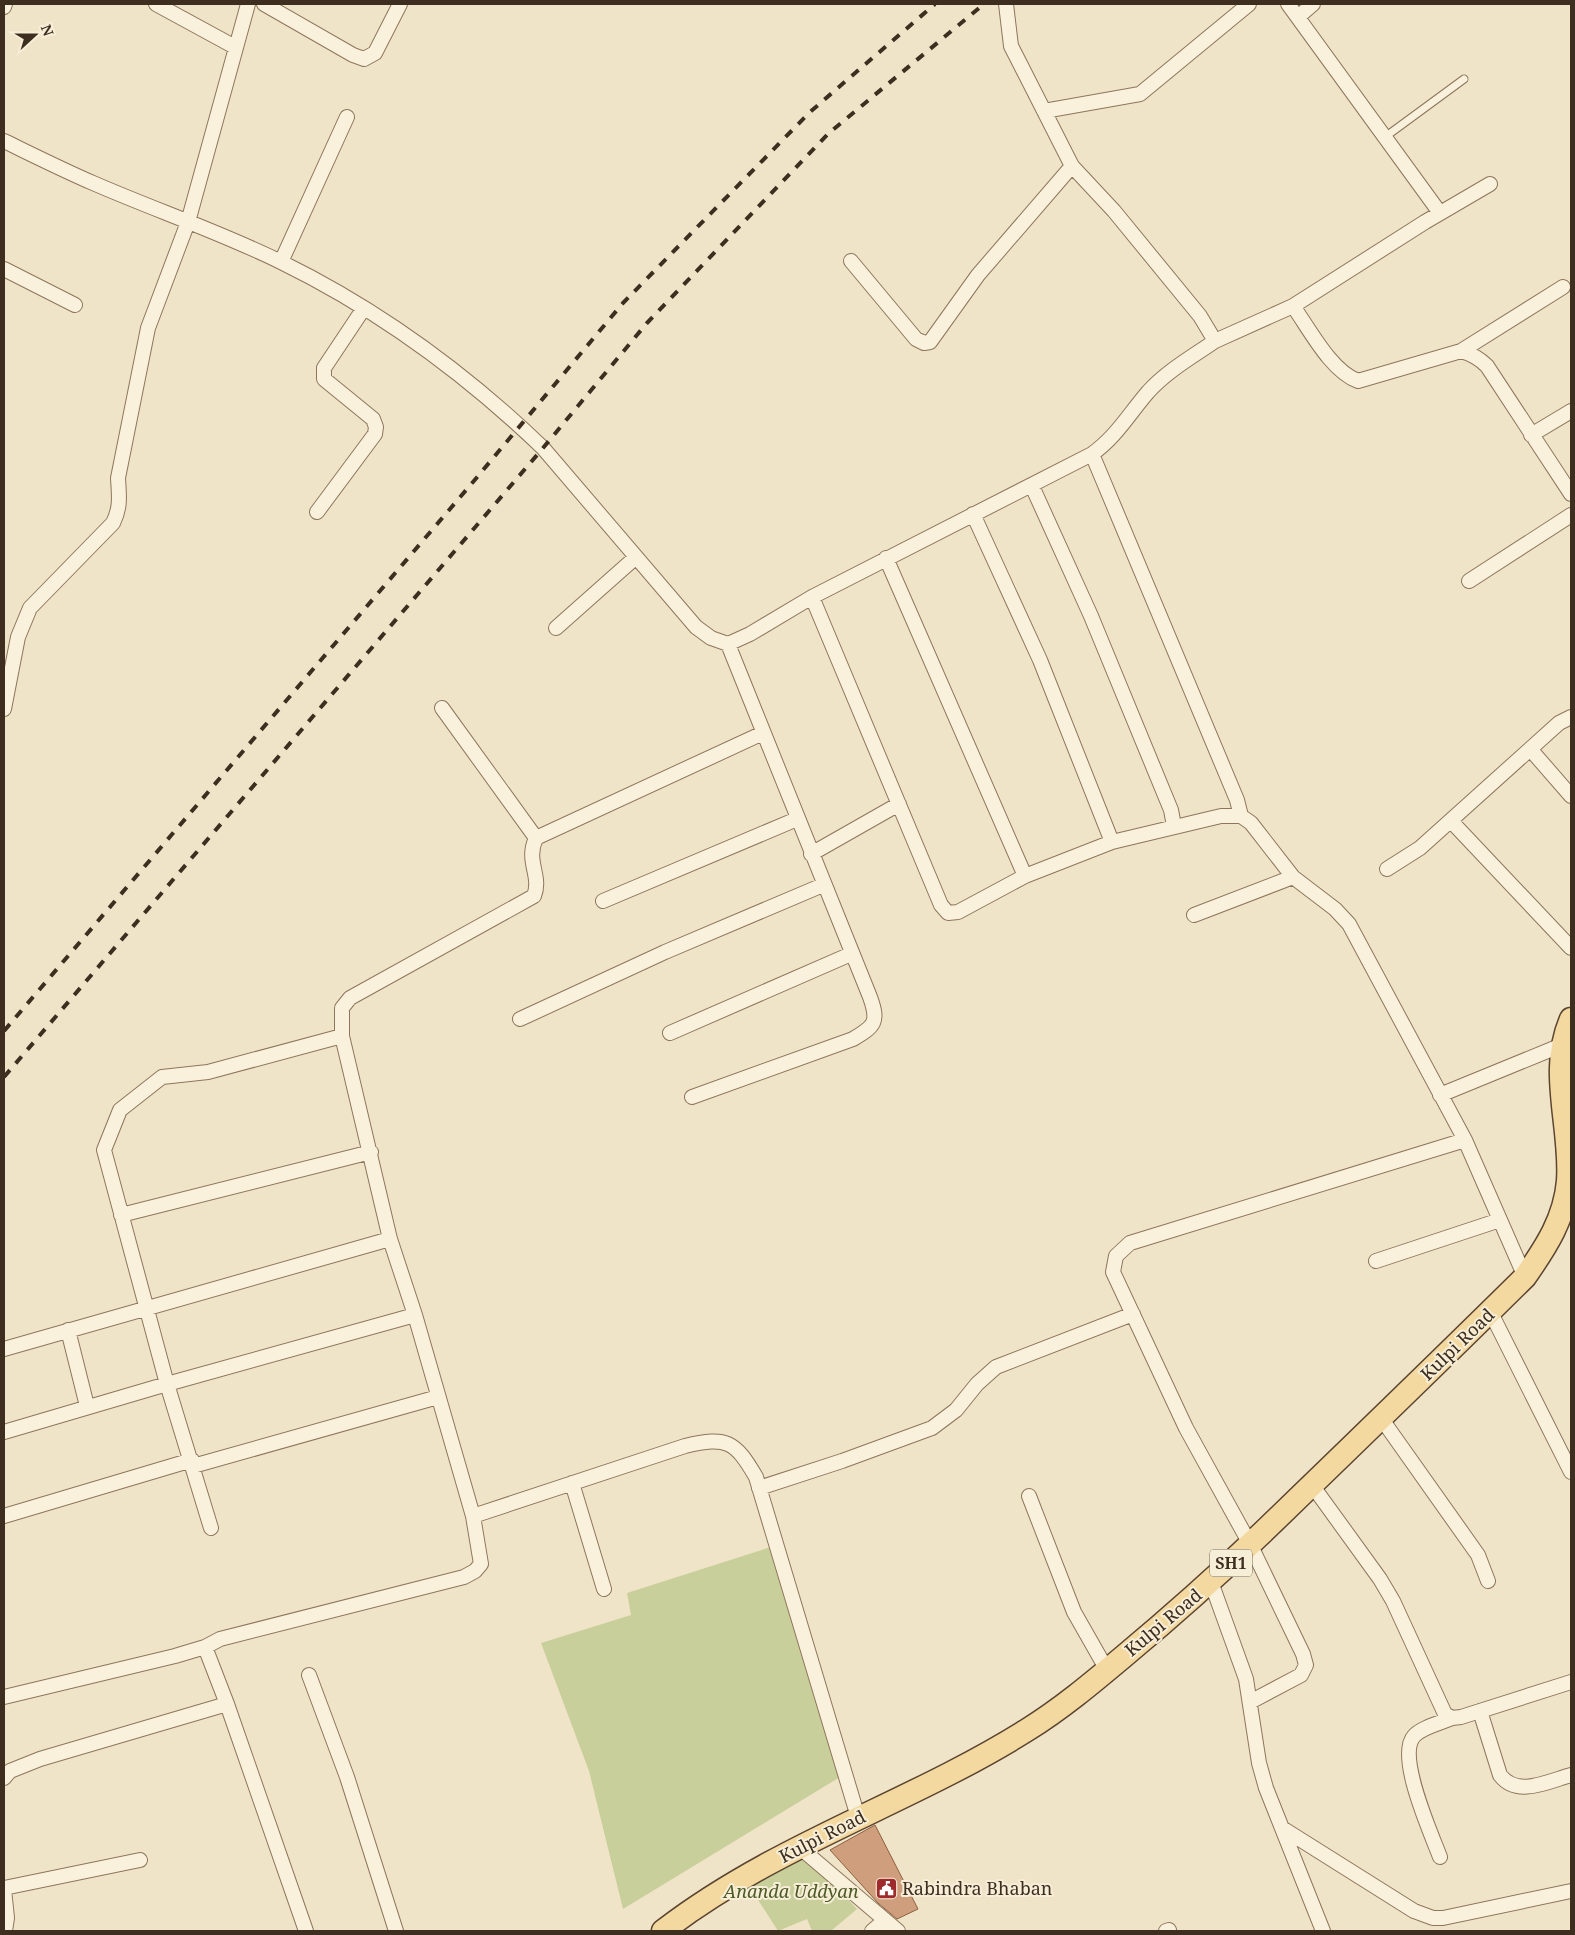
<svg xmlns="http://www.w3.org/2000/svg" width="1575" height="1935" viewBox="0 0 1575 1935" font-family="'Noto Serif',serif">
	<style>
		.green { fill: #c9cf9b }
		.building { fill: #cf9f7d; stroke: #8d5f41 }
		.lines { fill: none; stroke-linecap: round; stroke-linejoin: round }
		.service-casing { stroke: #8d765c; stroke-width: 9 }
		.minor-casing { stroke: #8d765c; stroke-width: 16 }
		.primary-casing { stroke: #5b4430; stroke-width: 25 }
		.service { stroke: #faf1dc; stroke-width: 7 }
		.minor { stroke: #faf1dc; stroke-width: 14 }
		.primary { stroke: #f3d9a0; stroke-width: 22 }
		.rail { stroke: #3d2e20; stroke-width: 4; stroke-dasharray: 9 9; stroke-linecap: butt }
		.labels { text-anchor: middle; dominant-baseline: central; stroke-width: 4; stroke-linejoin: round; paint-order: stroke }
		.shield { fill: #f7eed8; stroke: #756857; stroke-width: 1 }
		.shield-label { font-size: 16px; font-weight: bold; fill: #3d2e20 }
		.street-label { font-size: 18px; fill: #3d2e20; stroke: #f7eed8 }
		.poi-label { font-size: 18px; fill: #3d2e20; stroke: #f7eed8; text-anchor: start }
		.park-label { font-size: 18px; font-style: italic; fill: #4d5a26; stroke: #f7eed8 }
	</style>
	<rect width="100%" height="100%" fill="#f0e4c8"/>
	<path class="green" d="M 774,1546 L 840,1777 L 623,1909 L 589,1771 L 541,1643 L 631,1615 L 627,1593 Z
		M 808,1858 L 857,1909 L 831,1931 L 812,1931 L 807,1919 L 778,1931 L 746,1881 L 784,1859 Z"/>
	<path class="building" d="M 875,1825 L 918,1909 L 897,1919 L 878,1903 L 830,1850 Z"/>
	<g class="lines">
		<defs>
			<path id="service" d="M 1385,137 L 1464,79"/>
			<path id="minor" d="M 156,4 L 235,47
				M 264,4 L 353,55 L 364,59 L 375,53 L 400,4
				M 1006,4 L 1011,46 L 1072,166 L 1114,211 L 1200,316 L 1215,341 L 1293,306 C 1310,330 1331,371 1358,381 L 1461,351 C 1472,354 1479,358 1487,366 L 1571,494
				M 1288,4 L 1440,213
				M 4,7 L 5,4
				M 1298,17 L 1313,4
				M 1044,111 L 1140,94 L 1249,4
				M 4,141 C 33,155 63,170 93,183 C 155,210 220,232 281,262 C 377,309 466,374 543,448 L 696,627 L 711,638 L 728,644 L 750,634 L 812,597 L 1092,454 C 1116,437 1129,414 1148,392 C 1167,371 1192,357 1215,341
				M 851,261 L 916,339 L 924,343 L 930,342 L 978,275 L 1072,166
				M 281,262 L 347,117
				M 4,269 L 75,305
				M 1293,306 L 1425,222 L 1490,184
				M 1461,351 L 1563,287
				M 1531,435 L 1571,411
				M 1092,454 L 1237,800 L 1241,816
				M 1032,486 L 1091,616 L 1171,810 L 1174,826
				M 317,512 L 375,434 L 376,427 L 373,419 L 324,379 L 324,368 L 364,308
				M 973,514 L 1040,660 L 1112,842
				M 886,558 L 1025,876
				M 1469,581 L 1571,515
				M 812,597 L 941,905 L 948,913 L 958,912 L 1025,876 L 1112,842 L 1221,816 L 1241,816 L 1251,823 L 1293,877 L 1335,909 L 1349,924 L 1465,1140 L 1525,1277
				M 556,628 L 636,557
				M 442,708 L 536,838
				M 4,709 L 18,637 L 30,608 L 113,523 C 121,507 119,496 118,478 L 148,328 L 188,222 L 248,4
				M 1531,750 L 1571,796
				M 1451,821 L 1571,948
				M 811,854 L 899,804
				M 1387,869 L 1420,848 L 1559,723 L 1571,717
				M 603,901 L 797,819
				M 1194,915 L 1293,877
				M 520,1019 L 665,952 L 823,885
				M 670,1033 L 851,954
				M 1440,1095 L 1562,1045
				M 692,1097 L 853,1039 C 875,1026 879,1022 870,997 L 728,644
				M 121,1215 L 371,1152
				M 1376,1261 L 1500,1220
				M 1490,1311 L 1571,1472
				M 415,1315 L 390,1239 L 342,1036 L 342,1008 L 350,998 L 534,896 C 542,875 525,862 536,838 L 763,733
				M 68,1330 L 87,1406
				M 4,1349 L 390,1239
				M 1381,1418 L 1478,1555 L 1488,1581
				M 4,1432 L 167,1384 L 415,1315 L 473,1516 L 481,1564 L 475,1571 L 464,1577 L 220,1639 L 205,1647 L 175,1656 L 4,1697
				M 193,1466 L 438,1397
				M 572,1483 L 604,1589
				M 1312,1485 L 1380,1579 L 1393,1601 L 1445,1714 L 1452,1718 L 1461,1717 L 1571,1682
				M 759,1488 L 842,1461 L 932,1428 L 956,1410 L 977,1384 L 996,1367 L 1133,1314
				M 1029,1496 L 1074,1612 L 1107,1670
				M 4,1516 L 192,1460
				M 473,1516 L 685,1446 C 727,1436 735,1441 756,1477 L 858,1817
				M 211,1528 L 167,1384 L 104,1150 L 120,1110 L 162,1077 L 208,1072 L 342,1036
				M 1211,1582 L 1246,1679 L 1259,1763 L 1266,1788 L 1323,1931
				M 205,1647 L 227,1704 L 306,1931
				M 309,1675 L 347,1777 L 396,1931
				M 1250,1702 L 1301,1675 L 1306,1665 L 1303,1654 L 1250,1544 L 1186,1428 L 1113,1272 L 1116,1256 L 1130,1243 L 1465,1140
				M 1480,1711 L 1500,1775 C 1517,1798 1549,1781 1571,1775
				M 4,1778 L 10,1771 L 40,1759 L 227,1704
				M 1282,1828 L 1414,1911 L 1433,1918 L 1443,1918 L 1571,1891
				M 798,1846 L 898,1931
				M 1440,1857 C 1431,1833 1396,1756 1414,1736 C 1422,1727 1441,1723 1452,1718
				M 4,1888 L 140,1860
				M 4,1889 L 7,1918 L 5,1931
				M 872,1931 L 885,1920
				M 1166,1931 L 1169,1930"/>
			<path id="primary" d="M 663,1931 C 776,1844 909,1804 1027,1730 C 1061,1709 1092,1683 1123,1657 C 1171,1617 1217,1576 1262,1533 C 1350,1448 1438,1363 1525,1277 C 1546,1247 1565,1218 1568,1181 C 1572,1128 1548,1071 1571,1019"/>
		</defs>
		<use href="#service" class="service-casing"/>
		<use href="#minor" class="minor-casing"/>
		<use href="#primary" class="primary-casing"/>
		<use href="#service" class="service"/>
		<use href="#minor" class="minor"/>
		<use href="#primary" class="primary"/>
		<path class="rail" d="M 4,1031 L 473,482 L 623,303 L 810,112 L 935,4
			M 4,1077 L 543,448 L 647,323 L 829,133 L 984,4"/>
	</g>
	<defs>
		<symbol id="civic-square" viewBox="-11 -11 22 22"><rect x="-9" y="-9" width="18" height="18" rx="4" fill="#9e2a2b" stroke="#f7eed8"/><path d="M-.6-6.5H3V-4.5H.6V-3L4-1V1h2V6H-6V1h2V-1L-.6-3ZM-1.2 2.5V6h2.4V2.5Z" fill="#fff"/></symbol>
	</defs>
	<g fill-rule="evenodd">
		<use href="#civic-square" x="874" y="1876" width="25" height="25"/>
	</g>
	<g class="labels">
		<rect class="shield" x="1210" y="1549.5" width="42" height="27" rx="4"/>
		<g class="shield-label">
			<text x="1231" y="1563">SH1</text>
		</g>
		<g class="street-label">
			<text transform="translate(1457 1344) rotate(-44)">Kulpi Road</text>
			<text transform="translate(1163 1622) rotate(-40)">Kulpi Road</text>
			<text transform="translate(822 1836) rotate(-27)">Kulpi Road</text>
		</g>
		<g class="poi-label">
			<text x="902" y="1888">Rabindra Bhaban</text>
		</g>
		<g class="park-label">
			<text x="791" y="1891">Ananda Uddyan</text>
		</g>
	</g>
	<rect width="1575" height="1935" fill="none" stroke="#3d2e20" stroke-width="10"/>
	<g transform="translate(35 35) rotate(69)" stroke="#f7eed8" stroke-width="4" paint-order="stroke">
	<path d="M0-4L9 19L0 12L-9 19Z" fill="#3d2e20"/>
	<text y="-8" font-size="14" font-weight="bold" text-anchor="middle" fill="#3d2e20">N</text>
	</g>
</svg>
